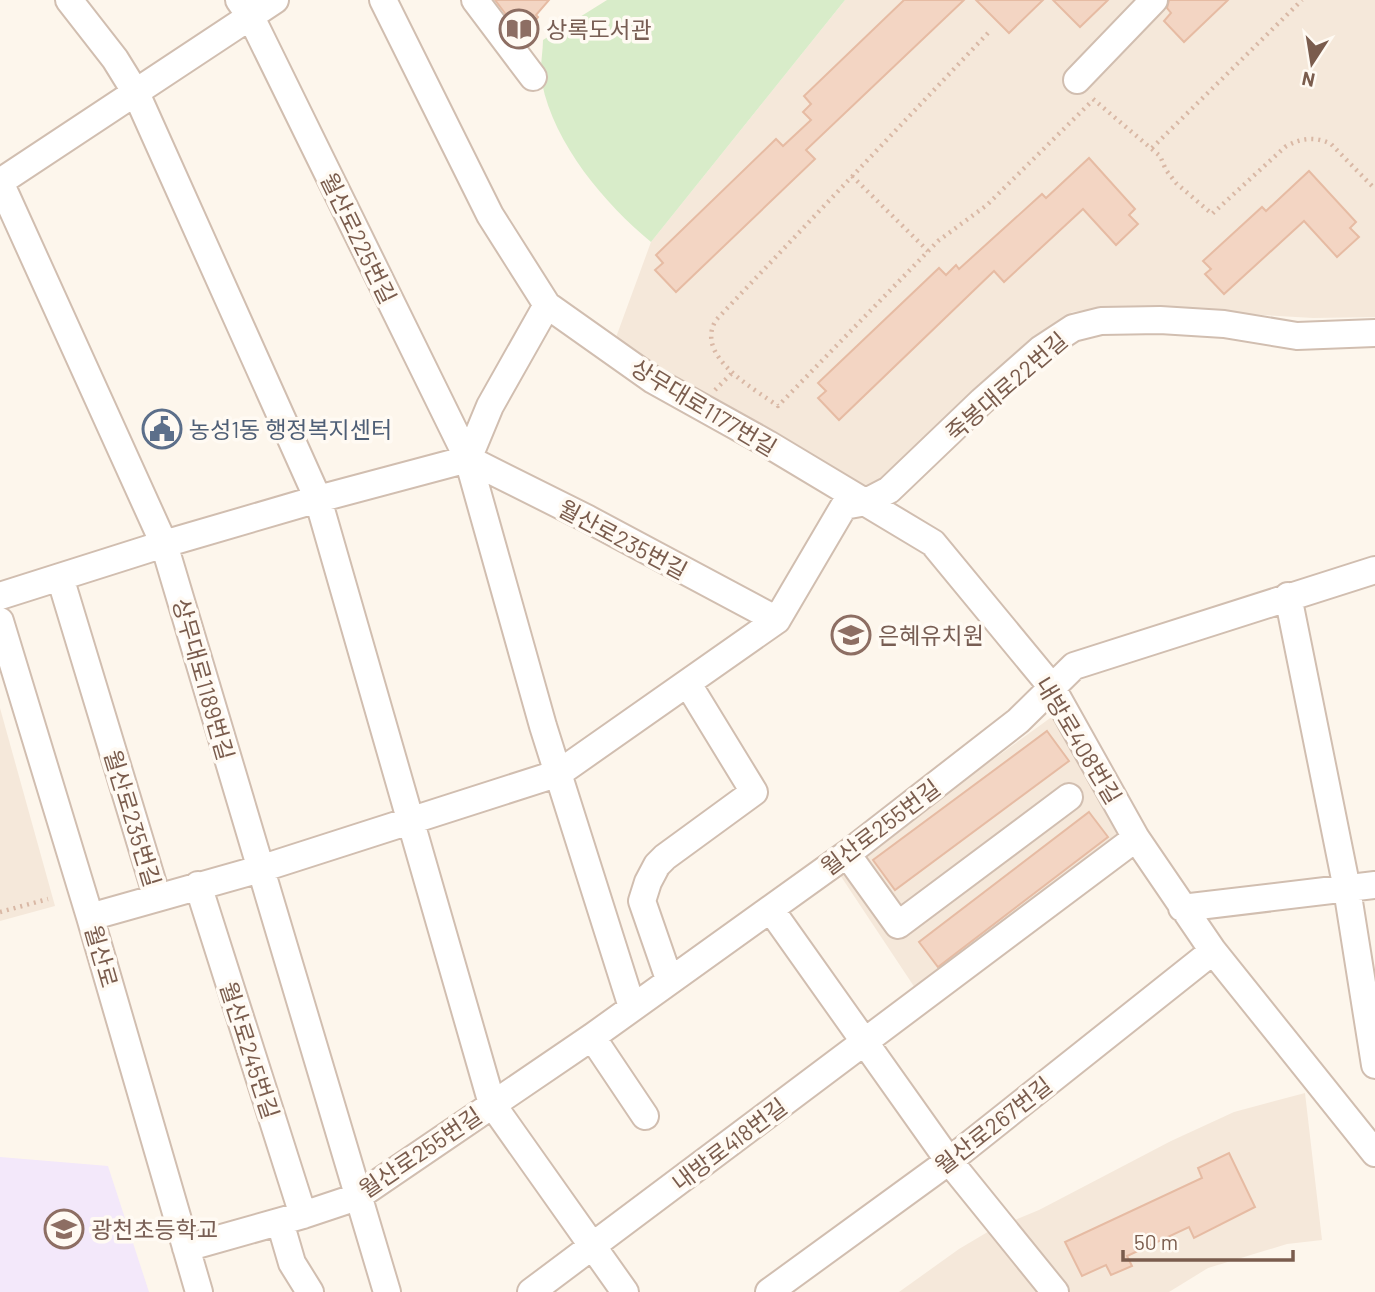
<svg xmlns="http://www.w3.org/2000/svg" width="1375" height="1292" viewBox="0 0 1375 1292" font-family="Barlow,'Noto Sans KR',sans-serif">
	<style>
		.residential { fill: #f5e8da }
		.education { fill: #f3e8fa }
		.green { fill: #d8ecc9 }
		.building { fill: #f3d5c3; stroke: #e6bba3; stroke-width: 2 }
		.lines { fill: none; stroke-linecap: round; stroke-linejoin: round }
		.minor-casing { stroke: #d1beb0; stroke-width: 30 }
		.path { stroke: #d9b8a5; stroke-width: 4.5; stroke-dasharray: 2 5; stroke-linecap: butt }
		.minor { stroke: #fff; stroke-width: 26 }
		.labels { text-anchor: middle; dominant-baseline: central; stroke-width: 7; stroke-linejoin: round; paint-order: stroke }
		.education-label { font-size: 23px; fill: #785e54; stroke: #fffaf3; text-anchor: start }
		.street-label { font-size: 23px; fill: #7a5c4d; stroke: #fffaf3 }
		.service-label { font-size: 23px; fill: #4e5e75; stroke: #fffaf3; text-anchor: start }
	</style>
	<rect width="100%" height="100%" fill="#fdf6ec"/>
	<path class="residential" d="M 845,0 L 1375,0 L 1375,317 L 1313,318 L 1113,306 L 1072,312 L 874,488 L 858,484 L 664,381 L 615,340 L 651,242 Z
		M 0,708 L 55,906 L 0,921 Z
		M 1053,716 L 1120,822 L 1117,843 L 921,997 L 838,872 Z
		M 1305,1093 L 1322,1240 L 1287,1244 L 1208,1268 L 1169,1292 L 899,1292 L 959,1249 L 991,1230 L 1039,1210 L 1171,1141 L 1234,1112 Z"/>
	<path class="education" d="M 0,1157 L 108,1166 L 149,1292 L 0,1292 Z"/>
	<path class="green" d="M 607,0 L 845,0 L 651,242 C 605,204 554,144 542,83 C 539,70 543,53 543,40 Z"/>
	<path class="building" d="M 495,0 L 549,0 L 536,15 L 538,17 L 523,37 Z
		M 904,0 L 964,0 L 806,150 L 815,159 L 676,292 L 655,270 L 663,263 L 656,255 L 776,139 L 783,146 L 811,120 L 803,112 L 811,104 L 804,96 Z
		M 976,0 L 1043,0 L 1009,33 Z
		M 1053,0 L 1108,0 L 1080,27 Z
		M 1169,0 L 1228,0 L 1184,42 L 1164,21 L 1171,13 L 1167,8 Z
		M 1089,158 L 1135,209 L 1129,215 L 1138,224 L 1116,245 L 1083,209 L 1004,282 L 994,271 L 839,420 L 818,398 L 826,391 L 818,383 L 939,268 L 946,275 L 956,265 L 959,269 L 1042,194 L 1046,198 Z
		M 1309,171 L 1356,222 L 1350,228 L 1359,237 L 1337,257 L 1304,221 L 1224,294 L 1205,274 L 1211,269 L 1203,261 L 1262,207 L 1266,211 Z
		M 1047,731 L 1069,761 L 895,890 L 873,860 Z
		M 1089,812 L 1108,837 L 938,967 L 919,942 Z
		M 1229,1153 L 1255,1207 L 1194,1238 L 1189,1227 L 1127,1256 L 1132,1266 L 1111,1275 L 1106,1265 L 1082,1276 L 1065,1242 L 1202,1178 L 1198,1168 Z"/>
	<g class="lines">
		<defs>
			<path id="minor" d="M 69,0 L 115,59 L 136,93 L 318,499 L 492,1104 L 625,1292
				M 239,0 L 251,17 L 468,459 L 543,726 L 632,1007
				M 383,0 L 490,215 L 547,305 L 653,380 L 768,444 L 933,543 L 1051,686 L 1136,838 L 1213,951 L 1375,1153
				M 475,0 L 533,77
				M 1077,80 L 1154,0
				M 0,182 L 164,544 L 387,1292
				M 0,182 L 275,0
				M 468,459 L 490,406 L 547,305
				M 60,577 L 157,897
				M 0,596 L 164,544 L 318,499 L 468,459 L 588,519 L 777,620
				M 1288,596 L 1347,889 L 1375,1065
				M 0,621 L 90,917 L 199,1292
				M 847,854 L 898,925 L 1069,797
				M 198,885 L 303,1215
				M 1182,908 L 1375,885
				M 771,910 L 949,1161 L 1055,1292
				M 90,917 L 260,869 L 559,773 L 777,620 L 844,506 L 866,502 L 889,490 L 982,401 L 1041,349 L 1073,328 L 1101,321 L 1160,320 L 1224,324 L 1297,336 L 1375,333
				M 669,979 L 642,901 L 648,882 L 657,865 L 665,857 L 754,792 L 688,684
				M 592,1037 L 645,1116
				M 280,1222 L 292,1263 L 310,1292
				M 186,1248 L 303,1215 L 357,1197 L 592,1037 L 847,854 L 1018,721 L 1074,666 L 1375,570
				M 531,1292 L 1136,838
				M 769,1292 L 949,1161 L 1213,951"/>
		</defs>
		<use href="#minor" class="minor-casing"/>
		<path class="path" d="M 988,33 L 716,320 C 694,356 753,388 778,406 L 938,241 L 987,205 L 1093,100
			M 1093,99 L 1160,156 L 1166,170 L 1176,183 L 1212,214 L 1285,147 C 1300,138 1315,136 1331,144 L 1375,189
			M 1152,148 L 1302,0
			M 852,176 L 928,251
			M 715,390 L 732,373
			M 0,912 L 48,899"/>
		<use href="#minor" class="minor"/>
	</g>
	<defs>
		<symbol id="library-ring" viewBox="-11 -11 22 22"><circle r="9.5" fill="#fffaf3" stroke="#8d6e63" stroke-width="1.5"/><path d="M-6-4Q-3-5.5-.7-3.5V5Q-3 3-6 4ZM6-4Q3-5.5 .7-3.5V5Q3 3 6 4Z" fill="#8d6e63"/></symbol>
		<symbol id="civic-ring" viewBox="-11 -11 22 22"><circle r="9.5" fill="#fffaf3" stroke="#5c6f8a" stroke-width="1.5"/><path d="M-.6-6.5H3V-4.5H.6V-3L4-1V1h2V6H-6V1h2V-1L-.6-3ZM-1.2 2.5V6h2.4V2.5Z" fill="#5c6f8a"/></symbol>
		<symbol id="school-ring" viewBox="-11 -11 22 22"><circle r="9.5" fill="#fffaf3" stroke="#8d6e63" stroke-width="1.5"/><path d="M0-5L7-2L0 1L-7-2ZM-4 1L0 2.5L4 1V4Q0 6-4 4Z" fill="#8d6e63"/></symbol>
	</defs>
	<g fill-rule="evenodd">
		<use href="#library-ring" x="497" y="7" width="44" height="44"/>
		<use href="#civic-ring" x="140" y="407" width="44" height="44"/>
		<use href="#school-ring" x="829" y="613" width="44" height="44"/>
		<use href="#school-ring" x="42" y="1207" width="44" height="44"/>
	</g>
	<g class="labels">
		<g class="education-label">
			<text x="546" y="29">상록도서관</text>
			<text x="878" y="635">은혜유치원</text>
			<text x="91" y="1229">광천초등학교</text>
		</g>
		<g class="street-label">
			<text transform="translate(359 238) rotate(64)">월산로225번길</text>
			<text transform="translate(1006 386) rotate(-41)">죽봉대로22번길</text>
			<text transform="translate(704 407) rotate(31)">상무대로1177번길</text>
			<text transform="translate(623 539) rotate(28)">월산로235번길</text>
			<text transform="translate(204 679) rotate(74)">상무대로1189번길</text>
			<text transform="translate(1079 740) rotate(59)">내방로408번길</text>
			<text transform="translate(133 818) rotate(73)">월산로235번길</text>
			<text transform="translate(880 827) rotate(-37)">월산로255번길</text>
			<text transform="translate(102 956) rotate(74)">월산로</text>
			<text transform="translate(250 1050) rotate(72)">월산로245번길</text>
			<text transform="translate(993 1125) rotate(-38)">월산로267번길</text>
			<text transform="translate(729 1144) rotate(-37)">내방로418번길</text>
			<text transform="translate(420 1152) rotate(-34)">월산로255번길</text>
		</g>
		<g class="service-label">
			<text x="189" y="429">농성1동 행정복지센터</text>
		</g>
	</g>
	<g transform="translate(1312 63) rotate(192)" stroke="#fffaf3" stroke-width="5" paint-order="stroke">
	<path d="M0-5L12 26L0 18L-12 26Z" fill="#7a5c4d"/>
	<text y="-10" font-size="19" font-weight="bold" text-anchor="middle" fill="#7a5c4d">N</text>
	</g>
	<path d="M1123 1250v10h170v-10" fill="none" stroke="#7a5c4d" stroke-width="3.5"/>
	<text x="1134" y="1250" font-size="21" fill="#7a5c4d" stroke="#fffaf3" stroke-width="5" paint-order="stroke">50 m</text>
</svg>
